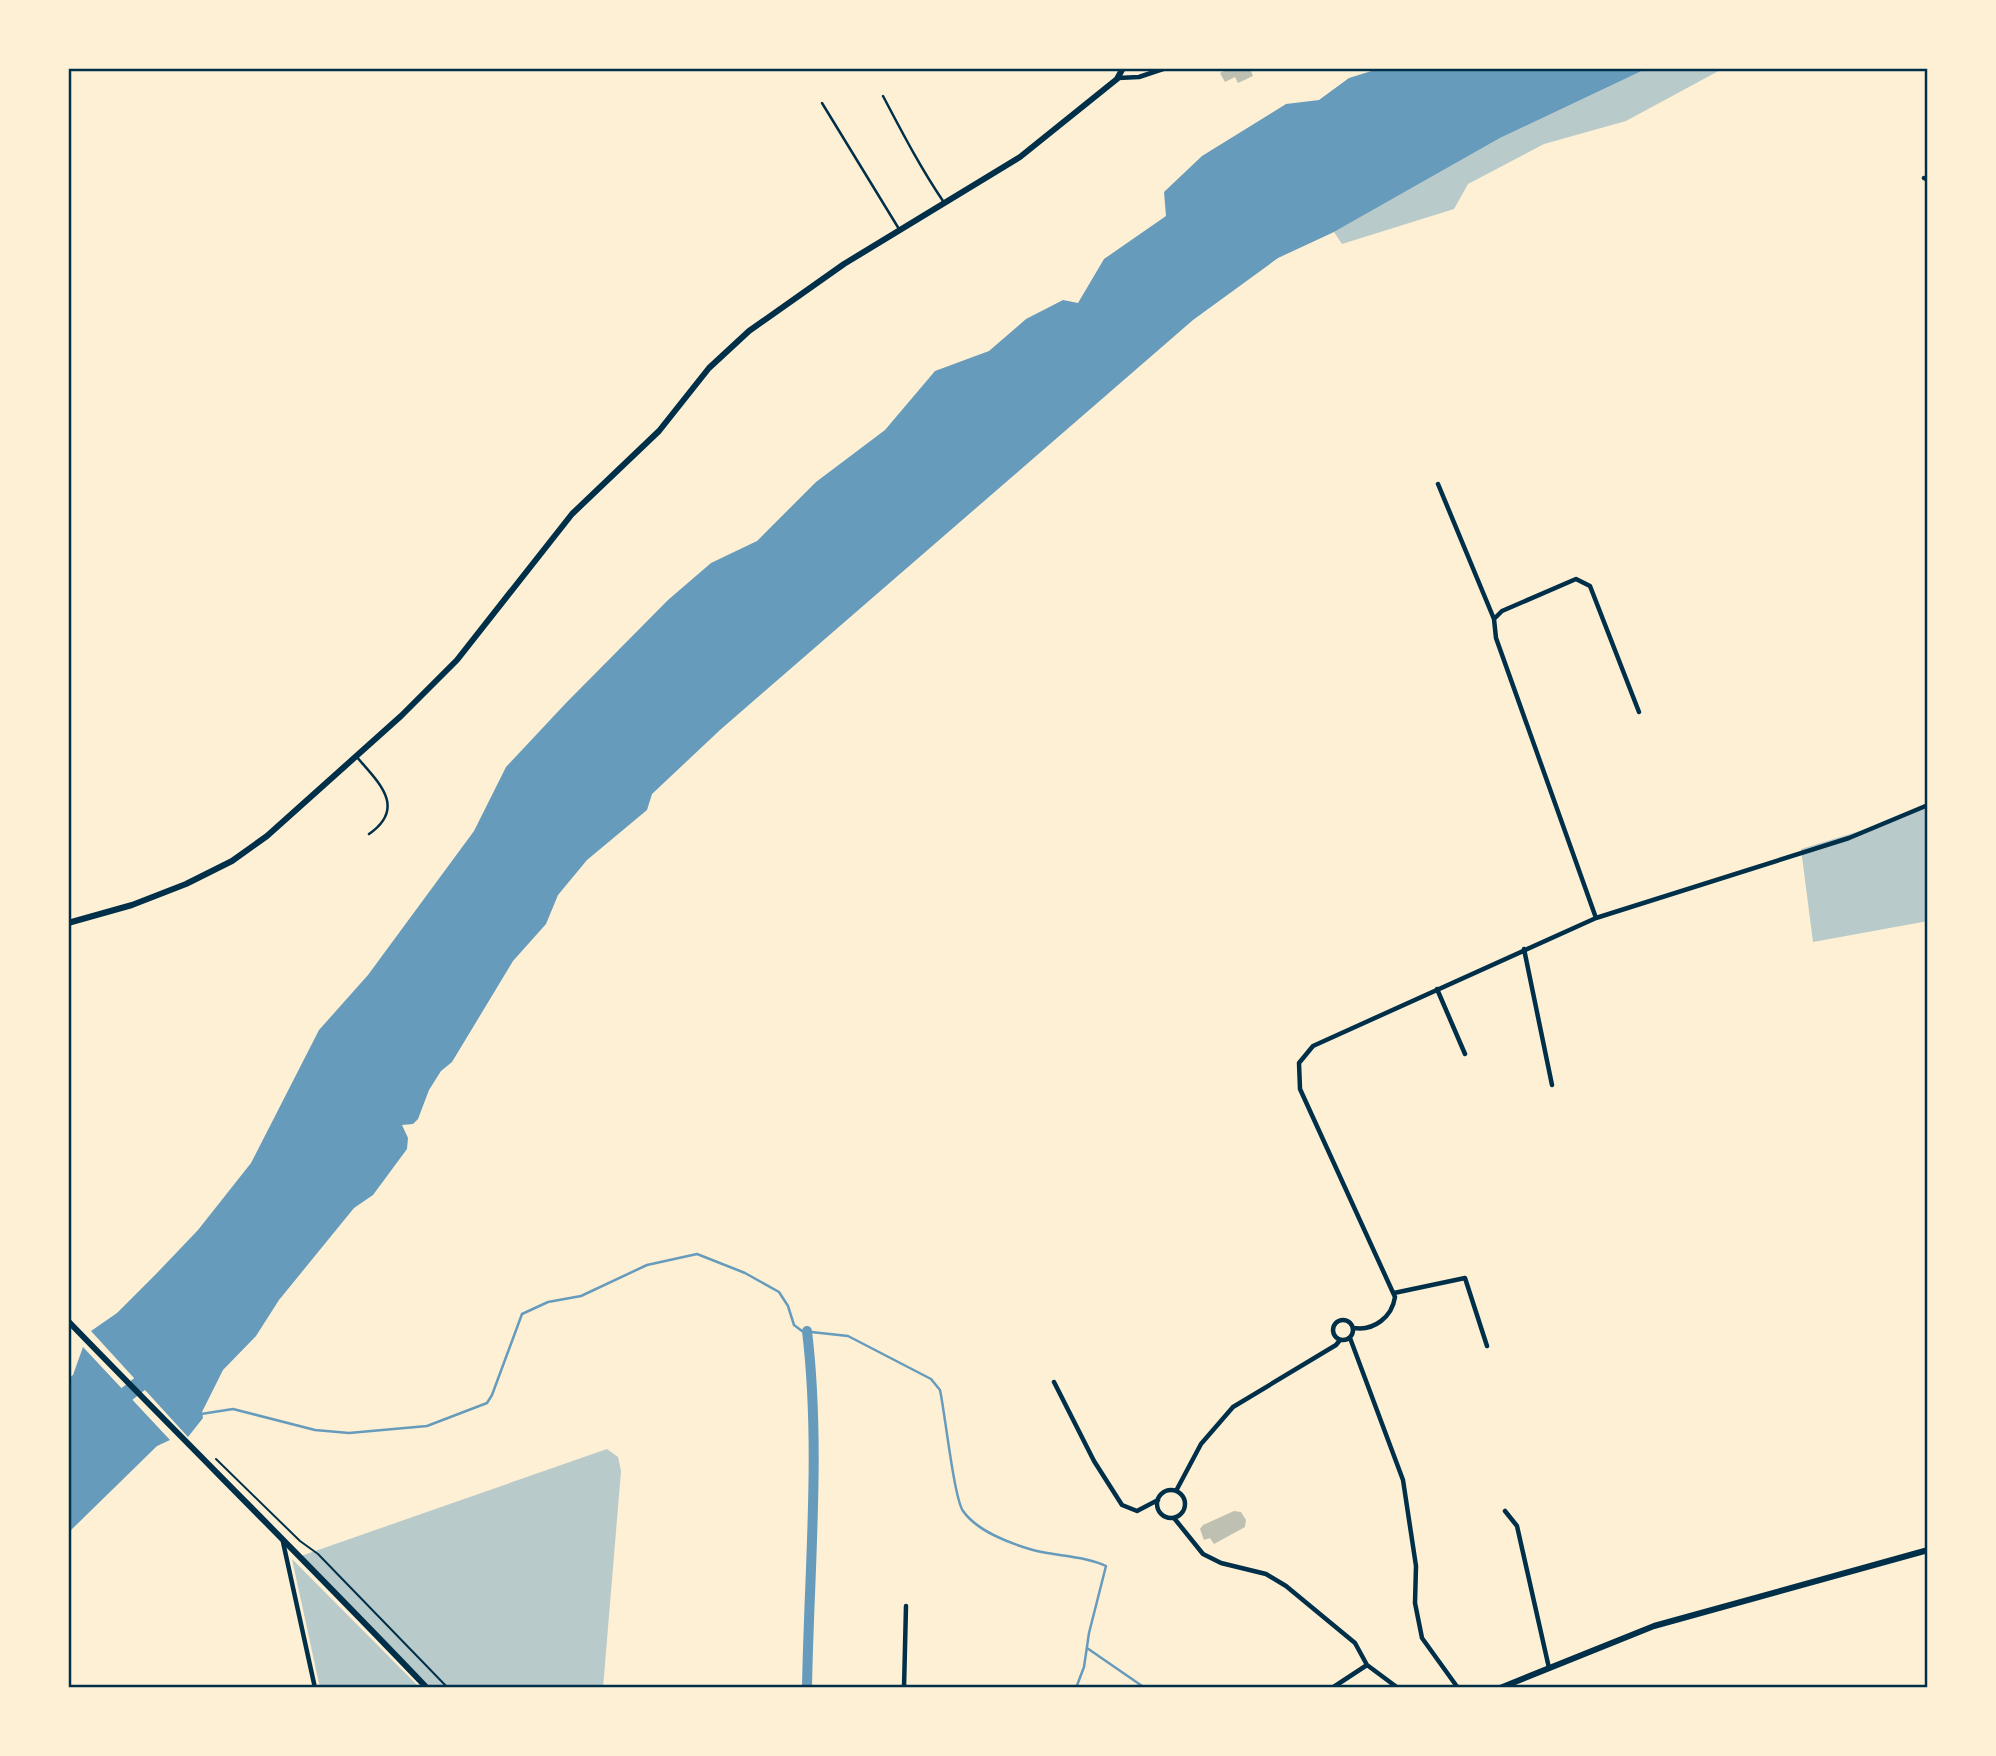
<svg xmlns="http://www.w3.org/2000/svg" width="1996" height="1756" viewBox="0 0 1996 1756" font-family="Jost,sans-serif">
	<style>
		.green { fill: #b9caca }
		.water { fill: #669bbc }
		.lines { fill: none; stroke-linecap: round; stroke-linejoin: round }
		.stream { stroke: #669bbc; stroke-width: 2.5 }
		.canal { stroke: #669bbc; stroke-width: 10 }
		.river { stroke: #669bbc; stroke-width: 16 }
		.building { fill: #bec0b2 }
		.path { stroke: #003049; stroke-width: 2 }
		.service { stroke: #003049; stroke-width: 2.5 }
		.minor { stroke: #003049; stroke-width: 4.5 }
		.tertiary { stroke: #003049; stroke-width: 6 }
		.neatline { fill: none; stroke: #003049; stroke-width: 2.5 }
	</style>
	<rect width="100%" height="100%" fill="#fdf0d5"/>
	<path class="green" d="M 1648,68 L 1724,68 L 1626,121 L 1544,144 L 1468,184 L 1454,209 L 1342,244 L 1334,232 L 1500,138 Z
		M 1928,807 L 1928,921 L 1813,942 L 1801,849 L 1899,819 Z
		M 607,1449 L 618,1457 L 621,1471 L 603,1688 L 427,1688 L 301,1556 Z
		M 292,1559 L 420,1688 L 320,1688 Z"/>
	<path class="water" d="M 1381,68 L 1648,68 L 1500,138 L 1334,232 L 1278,258 L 1193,320 L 720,730 L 652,794 L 647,810 L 587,860 L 558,895 L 546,924 L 513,961 L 452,1062 L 441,1071 L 429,1090 L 418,1119 L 413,1124 L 402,1125 L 408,1138 L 407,1149 L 373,1195 L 354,1208 L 279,1300 L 256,1336 L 223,1370 L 202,1412 L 203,1418 L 188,1437 L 91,1331 L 117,1313 L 157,1273 L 198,1230 L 251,1163 L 319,1030 L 368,975 L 474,831 L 506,767 L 566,703 L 668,600 L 711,563 L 757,541 L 816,482 L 885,430 L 935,371 L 989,351 L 1026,319 L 1063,300 L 1078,303 L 1104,259 L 1166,216 L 1164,192 L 1202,156 L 1286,104 L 1319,100 L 1349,78 Z
		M 83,1347 L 170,1440 L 157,1446 L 68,1533 L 68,1379 L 73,1375 Z"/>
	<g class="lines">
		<path class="stream" d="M 201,1414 L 233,1409 L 315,1430 L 349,1433 L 427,1426 L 487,1403 L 492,1395 L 522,1314 L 548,1302 L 581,1296 L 647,1265 L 697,1254 L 745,1273 L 779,1292 L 788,1306 L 794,1325 L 802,1331 L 848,1336 L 931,1379 L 940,1390 C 945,1413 954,1498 963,1511 C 978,1532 1009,1543 1033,1550 C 1055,1556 1086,1556 1106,1566 L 1089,1633 L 1084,1667 L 1076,1688
			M 1087,1648 L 1145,1688"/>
		<path class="canal" d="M 807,1331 C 821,1448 809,1570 807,1688"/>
		<path class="river" d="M 109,1408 L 155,1372"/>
	</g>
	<path class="building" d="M 1230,68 L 1257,68 L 1251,71 L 1253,76 L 1238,83 L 1235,77 L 1225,82 L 1220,73 Z
		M 1234,1511 L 1241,1512 L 1246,1520 L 1245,1527 L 1214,1544 L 1210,1538 L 1204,1540 L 1200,1529 L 1203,1525 Z"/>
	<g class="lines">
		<path class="path" d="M 216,1459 L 300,1541 L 318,1554 L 448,1688"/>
		<path class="service" d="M 883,96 C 902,132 920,167 943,201
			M 822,103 L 899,229
			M 356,756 C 377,781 408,807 369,834"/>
		<path class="minor" d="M 1118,78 L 1139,77 L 1166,68
			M 1924,178 L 1928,180
			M 1438,484 L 1494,619
			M 1596,918 L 1496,638 L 1494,619 L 1502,611 L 1576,579 L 1590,586 L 1639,712
			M 1524,949 L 1552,1085
			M 1437,989 L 1465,1054
			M 1394,1293 L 1465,1278 L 1487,1346
			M1333 1330a10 10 0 1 1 20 0a10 10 0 1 1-20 0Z
			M 1354,1328 C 1374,1331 1392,1317 1395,1297 L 1300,1089 L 1299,1063 L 1313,1046 L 1596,918 L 1849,838 L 1928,805
			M 1350,1338 L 1403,1480 L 1416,1566 L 1415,1603 L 1422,1638 L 1458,1688
			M 1054,1382 L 1094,1461 L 1122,1505 L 1137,1511 L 1158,1500
			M1157 1504a14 14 0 1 1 28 0a14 14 0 1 1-28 0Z
			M 1176,1491 L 1201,1444 L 1233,1407 L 1336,1345 L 1340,1340
			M 1505,1511 L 1517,1526 L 1549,1668
			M 1174,1518 L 1203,1554 L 1221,1563 L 1266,1574 L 1286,1586 L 1355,1643 L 1367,1665 L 1398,1688
			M 283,1542 L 315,1688
			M 904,1688 L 906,1606
			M 1332,1688 L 1367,1665"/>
		<path class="tertiary" d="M 68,923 L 132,905 L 186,884 L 232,861 L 267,836 L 401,716 L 457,660 L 572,514 L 659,431 L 709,368 L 749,331 L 844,264 L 1020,157 L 1117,79 L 1123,68
			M 68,1321 C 187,1444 309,1564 427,1688
			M 1500,1688 L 1654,1626 L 1928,1550"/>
	</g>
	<rect width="1996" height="1756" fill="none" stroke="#fdf0d5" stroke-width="140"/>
	<rect x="70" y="70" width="1856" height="1616" class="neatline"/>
</svg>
